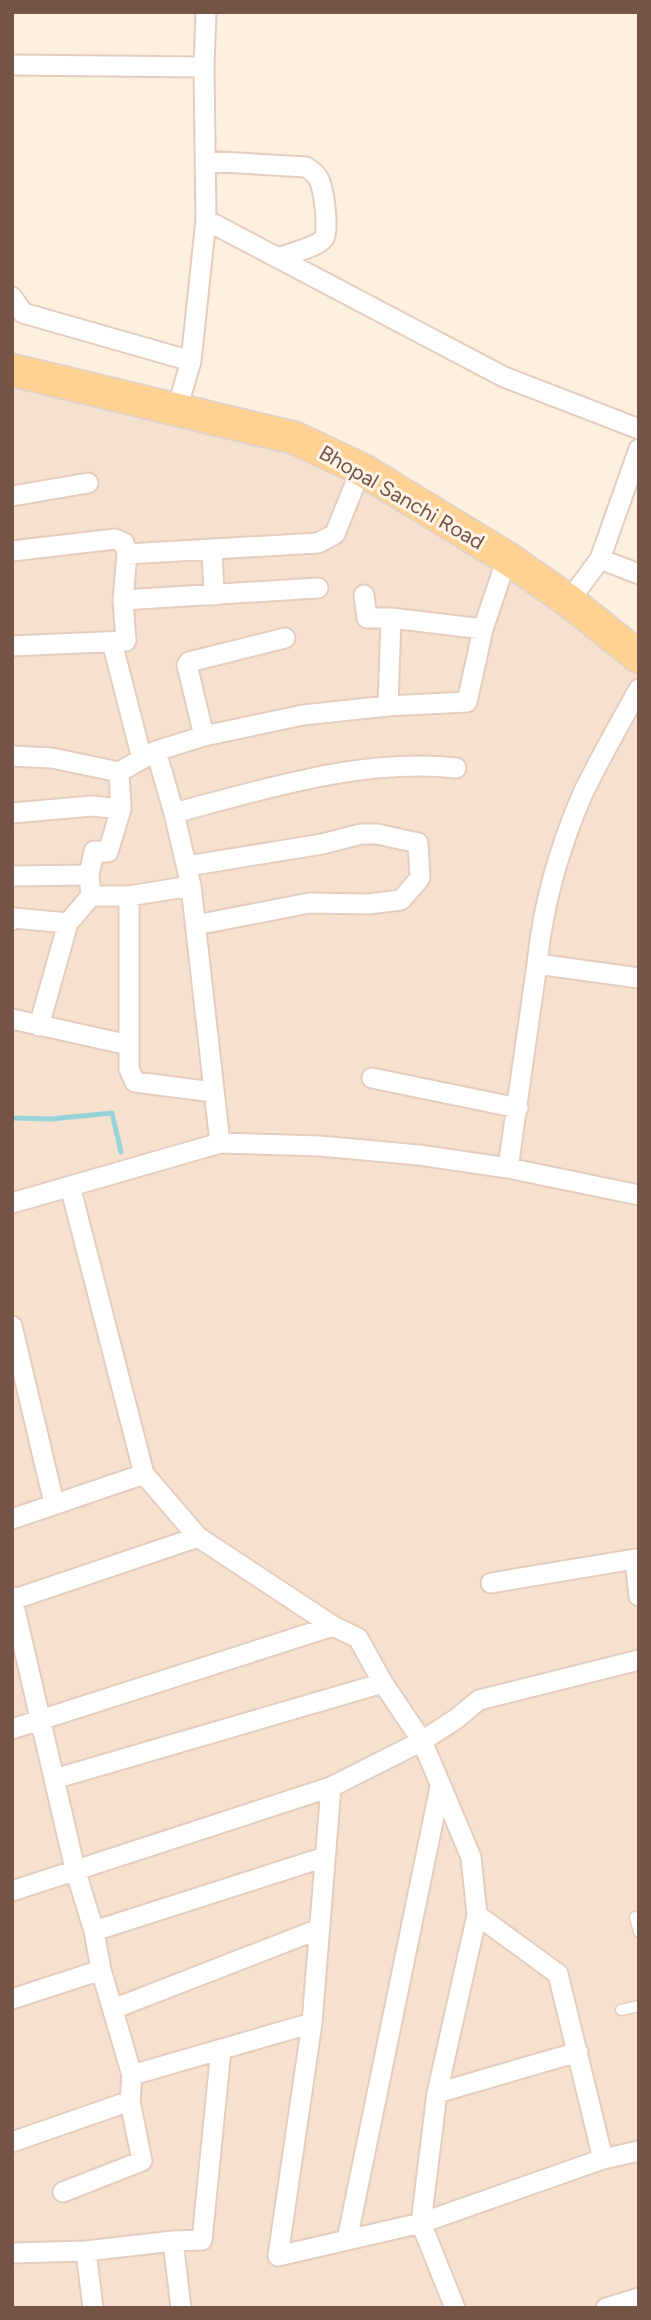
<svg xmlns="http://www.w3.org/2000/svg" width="651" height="2320" viewBox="0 0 651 2320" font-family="Figtree,sans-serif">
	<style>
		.residential { fill: #f5e1cd }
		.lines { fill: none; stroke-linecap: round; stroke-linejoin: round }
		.stream { stroke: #98d3da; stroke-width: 5 }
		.lane-casing { stroke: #e4cdbe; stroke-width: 13 }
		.street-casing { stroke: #e4cdbe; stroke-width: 23 }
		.primary-casing { stroke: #dbd3cf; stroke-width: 35 }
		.lane { stroke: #fff; stroke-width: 10 }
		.street { stroke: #fff; stroke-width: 19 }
		.primary { stroke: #ffd294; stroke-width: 32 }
		.labels { text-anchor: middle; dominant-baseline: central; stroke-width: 6; stroke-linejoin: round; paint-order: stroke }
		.street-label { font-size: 21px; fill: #755446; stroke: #fff4e6 }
	</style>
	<rect width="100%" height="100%" fill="#fdf0df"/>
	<path class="residential" d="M 12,376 L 233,422 L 411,499 L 639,669 L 639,2308 L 12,2308 Z"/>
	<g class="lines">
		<path class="stream" d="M 12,1118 L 51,1119 L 112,1113 L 121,1152"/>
		<defs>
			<path id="lane" d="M 635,1917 L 639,1932
				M 621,2010 L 639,2006"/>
			<path id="street" d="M 12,65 L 204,67
				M 205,161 L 306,167 C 311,170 315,173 318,178 C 324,186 329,231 324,238 C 318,247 288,254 278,258
				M 206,220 L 504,377 L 639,429
				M 12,297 L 23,313 L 191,361
				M 177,409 L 191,361 L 206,220 L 204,67 L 206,12
				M 12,496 L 88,483
				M 212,550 L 214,595
				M 12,551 L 115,539 L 124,543 L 127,554 L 318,543 L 335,534 L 361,469
				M 600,559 L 639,574
				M 364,595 L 367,618 L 391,618 L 483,629
				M 123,600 L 318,588
				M 569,601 L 600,559 L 639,449
				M 112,642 L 142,759
				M 12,646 L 126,641 L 123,600 L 127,554
				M 388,706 L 391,618
				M 204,736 L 187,665 L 189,662 L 285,638
				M 156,751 L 174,813 L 191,886 L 220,1143
				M 12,756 L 52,758 L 119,772 L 156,751 L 204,736 L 303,715 L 388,706 L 467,702 L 483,629 L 507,558
				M 12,813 L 92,806 L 121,809
				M 174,813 C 265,789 361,758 456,768
				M 187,866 L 322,844 L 361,834 L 377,834 L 418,843 L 420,878 L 401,900 L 368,904 L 309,903 L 196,925
				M 12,876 L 89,875
				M 91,896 L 89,875 L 94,851 L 108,852 L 121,809 L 119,772
				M 129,896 L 129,1069 L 135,1082 L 213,1092
				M 12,920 L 13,918 L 68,923
				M 537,964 C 543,905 559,848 583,793 C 600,758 620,723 639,689
				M 12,1019 L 129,1045
				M 39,1026 L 68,923 L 91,896 L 129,896 L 191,886
				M 372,1078 L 518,1108
				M 508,1168 L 537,964 L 639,978
				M 70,1186 L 144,1474 L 198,1537 L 333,1626 L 358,1638 L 383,1683 L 422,1741 L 471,1857 L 477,1915 L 437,2093 L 421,2223 L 455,2308
				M 12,1203 L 220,1143 L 320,1146 L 419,1155 L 508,1168 L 639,1195
				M 12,1326 L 54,1503
				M 12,1519 L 144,1474
				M 491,1583 L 635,1559 L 639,1596
				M 12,1597 L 75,1869 L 94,1931 L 101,1970 L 132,2075 L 130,2101 L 142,2161 L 63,2192
				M 12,1600 L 198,1537
				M 12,1729 L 333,1626
				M 54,1779 L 383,1683
				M 331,1787 L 312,2023 L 278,2256 L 421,2223 L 603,2159 L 639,2151
				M 12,1891 L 331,1787 L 422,1741 L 456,1719 L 479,1700 L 639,1660
				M 477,1915 L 558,1974 L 603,2159
				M 94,1931 L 325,1857
				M 12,1999 L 101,1970
				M 113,2009 L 319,1929
				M 132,2075 L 312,2023
				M 437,2093 L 578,2052
				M 12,2142 L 130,2101
				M 347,2240 L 440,1787
				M 173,2241 L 181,2308
				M 86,2251 L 93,2308
				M 12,2253 L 86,2251 L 173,2241 L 202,2240 L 221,2049
				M 606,2308 L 639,2298"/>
			<path id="primary" d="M 12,370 L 295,438 L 361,469 L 507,558 L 569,601 L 639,657"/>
		</defs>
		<use href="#lane" class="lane-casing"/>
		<use href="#street" class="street-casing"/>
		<use href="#primary" class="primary-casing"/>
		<use href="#lane" class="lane"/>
		<use href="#street" class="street"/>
		<use href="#primary" class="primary"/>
	</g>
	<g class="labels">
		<g class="street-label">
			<text transform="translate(402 497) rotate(30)">Bhopal Sanchi Road</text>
		</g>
	</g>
	<rect width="651" height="2320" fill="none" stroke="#755446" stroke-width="28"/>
</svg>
